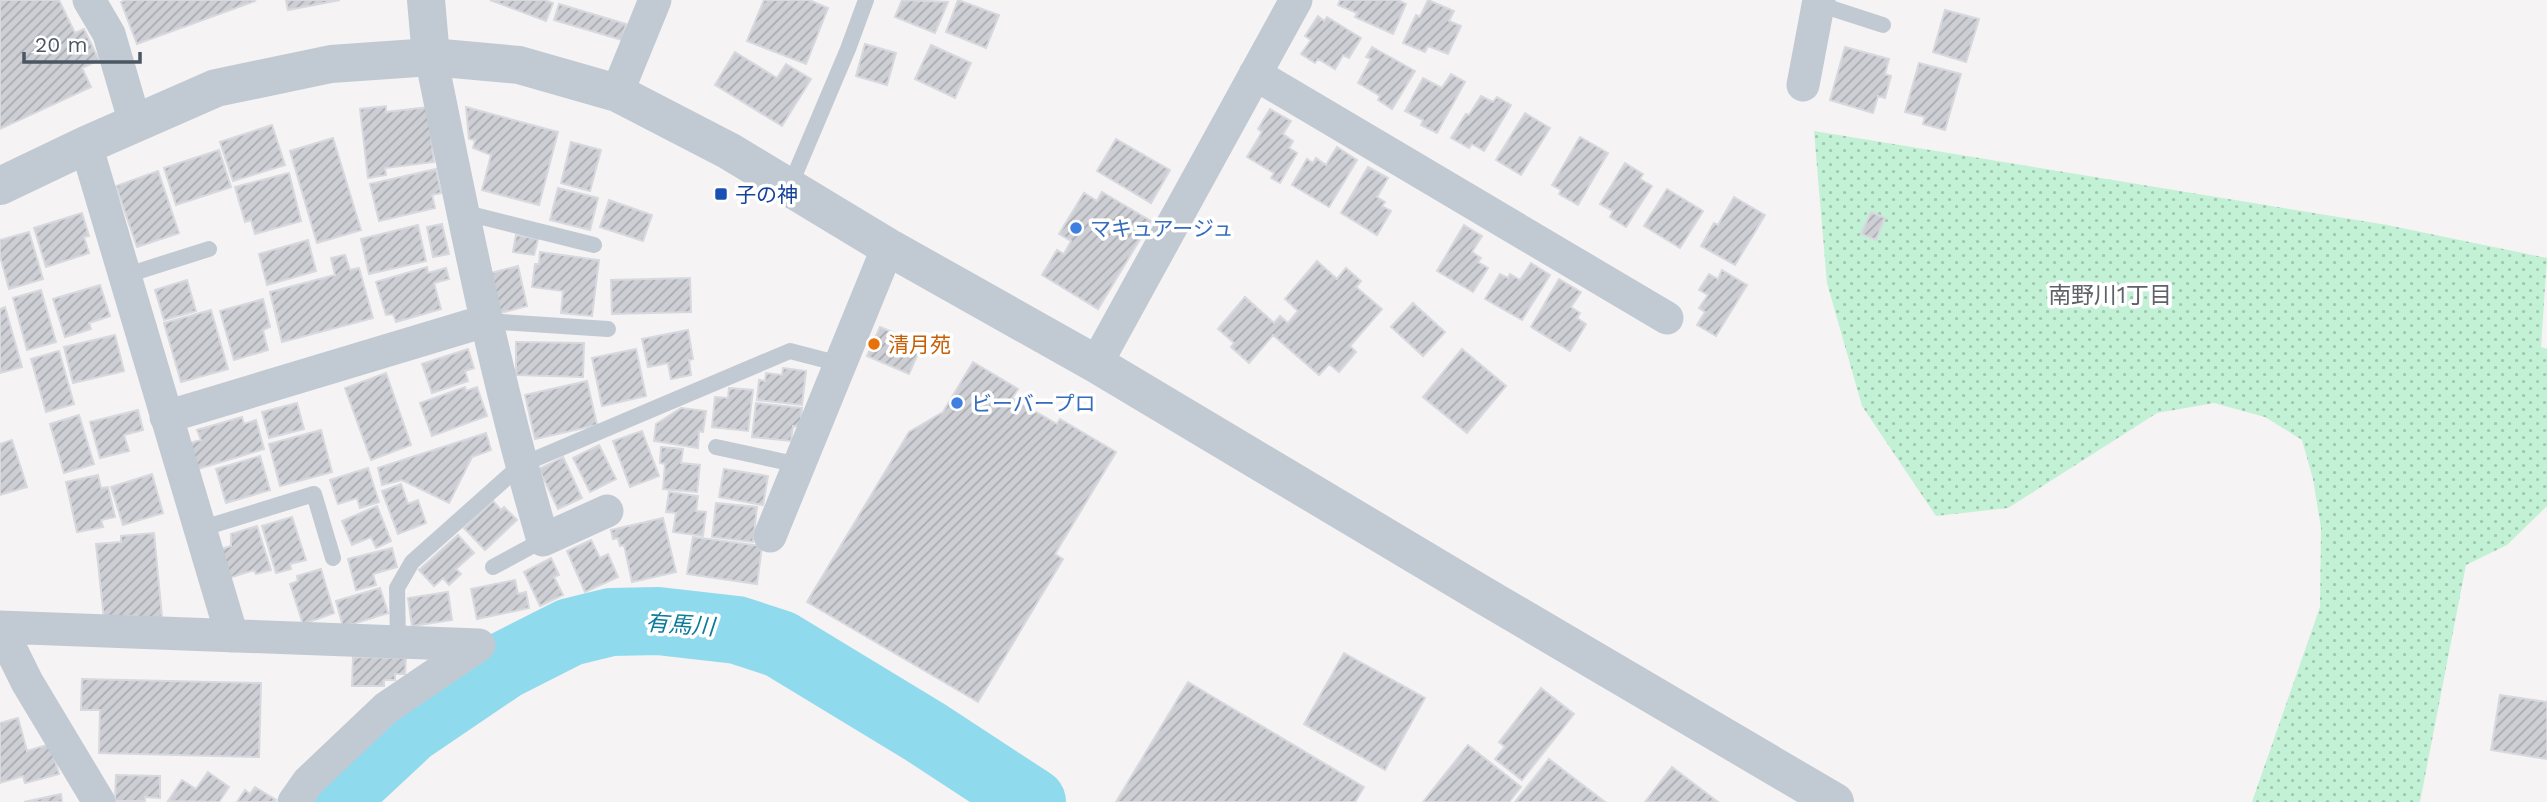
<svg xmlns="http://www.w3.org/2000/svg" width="2547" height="802" viewBox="0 0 2547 802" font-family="'Work Sans','Noto Sans JP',sans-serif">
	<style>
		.green { fill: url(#green-dots) }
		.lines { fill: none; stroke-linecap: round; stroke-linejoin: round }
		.river { stroke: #90daee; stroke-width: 68 }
		.building { fill: url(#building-hatch); stroke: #d7d9de; stroke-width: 2 }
		.service { stroke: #c1cad2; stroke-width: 16 }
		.minor { stroke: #c1cad2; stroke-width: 33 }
		.tertiary { stroke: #c1cad2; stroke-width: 38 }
		.transit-dot { fill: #1a4fb4; stroke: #fff; stroke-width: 2.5 }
		.shop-dot { fill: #3f7fe0; stroke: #fff; stroke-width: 2.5 }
		.food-dot { fill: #e8710a; stroke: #fff; stroke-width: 2.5 }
		.labels { text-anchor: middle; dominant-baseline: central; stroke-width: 7; stroke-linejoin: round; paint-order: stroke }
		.transit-label { font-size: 21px; fill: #164399; stroke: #fff; text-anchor: start }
		.shop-label { font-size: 21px; fill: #366cbe; stroke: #fff; text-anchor: start }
		.food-label { font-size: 21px; fill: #c56008; stroke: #fff; text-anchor: start }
		.neighbourhood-label { font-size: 23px; fill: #5f6368; stroke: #fff }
		.water-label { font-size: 23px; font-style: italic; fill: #0c7c9b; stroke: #fff }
	</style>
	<defs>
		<pattern id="green-dots" width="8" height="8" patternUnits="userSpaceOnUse" patternTransform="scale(1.75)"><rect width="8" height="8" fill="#c3f1d5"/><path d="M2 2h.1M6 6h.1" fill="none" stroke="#a0c6b0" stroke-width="1.8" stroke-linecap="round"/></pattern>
		<pattern id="building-hatch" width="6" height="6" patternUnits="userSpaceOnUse" patternTransform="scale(1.75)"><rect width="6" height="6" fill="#cdcfd5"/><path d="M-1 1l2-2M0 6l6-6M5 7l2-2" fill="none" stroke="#a8abb0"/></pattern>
	</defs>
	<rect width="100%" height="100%" fill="#f5f3f3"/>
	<path class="green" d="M 1814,131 L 2387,225 L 2547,258 L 2541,347 L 2547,349 L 2547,506 L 2507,545 L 2466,565 L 2420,802 L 2252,802 L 2320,607 L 2321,528 L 2313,479 L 2302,440 L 2265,417 L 2214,403 L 2157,413 L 2008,508 L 1936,516 L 1862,406 L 1827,283 Z"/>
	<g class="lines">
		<path class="river" d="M 338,802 L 351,784 L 410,729 L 503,666 L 570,632 L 611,622 L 658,621 L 737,630 L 780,644 L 925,732 L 1032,802"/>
	</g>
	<path class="building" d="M 0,0 L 59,0 L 75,33 L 84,29 L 99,60 L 82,68 L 91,87 L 0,129 Z
		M 126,0 L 254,0 L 255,1 L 137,44 L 121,2 Z
		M 286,0 L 340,0 L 288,10 Z
		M 490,0 L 544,0 L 553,3 L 546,21 Z
		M 764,0 L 809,0 L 828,8 L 806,64 L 747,41 Z
		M 902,0 L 948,2 L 935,33 L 895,17 Z
		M 958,0 L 999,15 L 986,48 L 946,32 Z
		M 1340,0 L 1398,0 L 1406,4 L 1393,34 L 1355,17 L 1357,13 L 1338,5 Z
		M 1428,0 L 1454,11 L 1449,21 L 1461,26 L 1448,54 L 1428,46 L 1425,52 L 1403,43 L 1416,15 L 1420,17 Z
		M 559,4 L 626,24 L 622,40 L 554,20 Z
		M 1945,10 L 1979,19 L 1966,62 L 1933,52 Z
		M 1318,16 L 1324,21 L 1327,17 L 1361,38 L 1349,58 L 1343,55 L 1335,69 L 1318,59 L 1315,63 L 1301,54 L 1311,40 L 1305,36 Z
		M 865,44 L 896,53 L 887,85 L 856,76 Z
		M 931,45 L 971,63 L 955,98 L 915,79 Z
		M 1372,47 L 1415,71 L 1392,109 L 1378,100 L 1380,96 L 1358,83 L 1371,59 L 1366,57 Z
		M 1845,47 L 1889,59 L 1885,74 L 1891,76 L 1885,98 L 1878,96 L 1873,113 L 1830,100 Z
		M 735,52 L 777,78 L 786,64 L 811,79 L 782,126 L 715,85 Z
		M 1919,63 L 1961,74 L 1945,130 L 1923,124 L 1925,117 L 1905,112 Z
		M 1451,74 L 1465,82 L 1437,133 L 1421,125 L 1423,120 L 1405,111 L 1423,78 L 1442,88 Z
		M 1481,96 L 1493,102 L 1497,97 L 1511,105 L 1484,151 L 1472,144 L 1469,148 L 1451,138 L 1466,114 L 1469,115 Z
		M 386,106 L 386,112 L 428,107 L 434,162 L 385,168 L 386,175 L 368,178 L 360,109 Z
		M 466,107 L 558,132 L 539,205 L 482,190 L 491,155 L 473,148 L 475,140 L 469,139 Z
		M 1270,109 L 1291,121 L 1283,134 L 1293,141 L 1289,148 L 1297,153 L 1280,183 L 1271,178 L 1274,173 L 1247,157 L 1262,132 L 1258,129 Z
		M 1525,113 L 1550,128 L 1521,175 L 1496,160 Z
		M 272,125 L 285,165 L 233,181 L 220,142 Z
		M 1580,137 L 1608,153 L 1578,205 L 1559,194 L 1561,190 L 1552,185 Z
		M 333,138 L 361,230 L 317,243 L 290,151 Z
		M 1116,139 L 1170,170 L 1151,203 L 1097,171 Z
		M 571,142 L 601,150 L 590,191 L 561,183 Z
		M 1337,147 L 1357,160 L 1329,207 L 1292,185 L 1307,159 L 1313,163 L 1316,158 L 1326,165 Z
		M 219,150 L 231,187 L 176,205 L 164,168 Z
		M 1625,163 L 1643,174 L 1640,179 L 1652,186 L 1626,227 L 1610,217 L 1613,211 L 1600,204 Z
		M 1368,167 L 1388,178 L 1377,197 L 1385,202 L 1382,206 L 1391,211 L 1377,235 L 1341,213 Z
		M 436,169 L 441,193 L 432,195 L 435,208 L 379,221 L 370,184 Z
		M 158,171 L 179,233 L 137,247 L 116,186 Z
		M 289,173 L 301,221 L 255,234 L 251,220 L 245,222 L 235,187 Z
		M 558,188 L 598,198 L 590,230 L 550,220 Z
		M 1667,189 L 1703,211 L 1680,248 L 1644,226 Z
		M 1102,192 L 1151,221 L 1098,309 L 1042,275 L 1057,250 L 1064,254 L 1071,241 L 1059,234 L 1084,193 L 1097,201 Z
		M 1734,197 L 1765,215 L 1735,265 L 1701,246 L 1714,223 L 1718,225 Z
		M 609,200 L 652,215 L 643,241 L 600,227 Z
		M 1871,212 L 1885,218 L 1876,240 L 1861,234 Z
		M 82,213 L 89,236 L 84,237 L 89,253 L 46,267 L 34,228 Z
		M 442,224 L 449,254 L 433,257 L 427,227 Z
		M 418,225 L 426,261 L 369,274 L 361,239 Z
		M 1464,225 L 1482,236 L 1472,252 L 1481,258 L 1478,262 L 1488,268 L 1473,292 L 1437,271 Z
		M 29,232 L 43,279 L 9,289 L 0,256 L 0,240 Z
		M 516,235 L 538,239 L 534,255 L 513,252 Z
		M 308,240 L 316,271 L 267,285 L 259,254 Z
		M 540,252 L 599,260 L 592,316 L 561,313 L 563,291 L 532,287 L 535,264 L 539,264 Z
		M 345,255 L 350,270 L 359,268 L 373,318 L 282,342 L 270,292 L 335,275 L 331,258 Z
		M 1317,261 L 1337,279 L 1346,268 L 1361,281 L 1356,287 L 1382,309 L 1350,346 L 1356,352 L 1339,372 L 1329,364 L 1319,375 L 1273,335 L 1249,363 L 1231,347 L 1234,343 L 1218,329 L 1245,297 L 1274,323 L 1280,316 L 1288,323 L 1298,311 L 1285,299 Z
		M 1531,263 L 1550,275 L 1522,320 L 1485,299 L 1500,274 L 1508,278 L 1510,274 L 1520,280 Z
		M 518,266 L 527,306 L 500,313 L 491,273 Z
		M 427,267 L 428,273 L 446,268 L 449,279 L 434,283 L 441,309 L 396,322 L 393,314 L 386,315 L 376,282 Z
		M 1722,270 L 1747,285 L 1716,336 L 1697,325 L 1705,312 L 1699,308 L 1708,295 L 1699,290 L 1709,274 L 1718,279 Z
		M 690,278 L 691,312 L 612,314 L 611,280 Z
		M 1559,279 L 1581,292 L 1571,307 L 1580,313 L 1577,318 L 1586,324 L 1570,351 L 1531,327 Z
		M 187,280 L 196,311 L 164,320 L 155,290 Z
		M 100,285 L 110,316 L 89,323 L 91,329 L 65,337 L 53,299 Z
		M 41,290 L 56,342 L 27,350 L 13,298 Z
		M 263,299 L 270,327 L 263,330 L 268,350 L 234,360 L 220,311 Z
		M 1413,303 L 1445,332 L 1423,356 L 1391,327 Z
		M 5,307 L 22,367 L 0,373 L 0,309 Z
		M 211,310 L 228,369 L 181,382 L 164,323 Z
		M 880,327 L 912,340 L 910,344 L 920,349 L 909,374 L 867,356 Z
		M 688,330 L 693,359 L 689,360 L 691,375 L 671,379 L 668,363 L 648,367 L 642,339 Z
		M 115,335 L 124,371 L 73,383 L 64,347 Z
		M 516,342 L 584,343 L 583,377 L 516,375 Z
		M 468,349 L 474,368 L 465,371 L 468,381 L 432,393 L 422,364 Z
		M 636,349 L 646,396 L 602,406 L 592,358 Z
		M 1462,349 L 1506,386 L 1467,433 L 1423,397 Z
		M 59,351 L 74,404 L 46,412 L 31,359 Z
		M 973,362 L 1018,389 L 1012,398 L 1057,424 L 1060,419 L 1116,452 L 1055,554 L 1063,559 L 978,702 L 807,602 L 909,432 L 943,412 Z
		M 783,368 L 806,371 L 802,405 L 757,400 L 759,380 L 765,381 L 766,373 L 782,375 Z
		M 386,373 L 411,445 L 371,460 L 345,388 Z
		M 587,381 L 597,425 L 535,439 L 525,395 Z
		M 465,387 L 466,391 L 477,387 L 487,416 L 432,436 L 420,403 Z
		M 729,388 L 753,390 L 748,431 L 712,427 L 715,397 L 728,398 Z
		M 297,403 L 304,429 L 269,438 L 262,412 Z
		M 756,403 L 802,408 L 800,427 L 793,426 L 791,441 L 752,437 Z
		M 681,408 L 706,411 L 703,432 L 699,431 L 698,448 L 654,441 L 656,424 Z
		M 138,410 L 143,430 L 124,435 L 129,451 L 100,458 L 90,422 Z
		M 79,415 L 94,464 L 64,473 L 50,424 Z
		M 242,417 L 244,424 L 256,420 L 264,449 L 198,469 L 190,443 L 201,440 L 197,430 Z
		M 321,430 L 332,472 L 280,486 L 269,444 Z
		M 642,431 L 659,476 L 630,487 L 613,441 Z
		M 486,433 L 491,450 L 472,457 L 449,503 L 402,480 L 382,485 L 378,468 Z
		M 12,440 L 27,487 L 0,495 L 0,444 Z
		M 599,445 L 616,479 L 590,492 L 573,458 Z
		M 661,447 L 683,449 L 681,463 L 700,465 L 697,492 L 663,489 L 665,464 L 660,463 Z
		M 260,456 L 270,490 L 226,503 L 216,469 Z
		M 563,457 L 582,498 L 558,509 L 539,469 Z
		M 368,468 L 379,502 L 360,508 L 357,498 L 338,504 L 330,480 Z
		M 724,469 L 768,476 L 763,505 L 719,497 Z
		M 152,474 L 163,513 L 123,525 L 111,487 Z
		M 98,475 L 101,488 L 108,487 L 115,517 L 101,520 L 103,527 L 77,532 L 66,482 Z
		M 401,484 L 408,504 L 418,500 L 426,523 L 398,534 L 382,491 Z
		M 669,492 L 698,496 L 696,511 L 706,512 L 703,536 L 673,532 L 676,513 L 666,512 Z
		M 493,501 L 501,510 L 504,507 L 517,520 L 485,550 L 464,528 Z
		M 716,503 L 757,507 L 753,542 L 712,537 Z
		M 377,506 L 391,541 L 376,548 L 371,537 L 352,545 L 342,521 Z
		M 292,517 L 306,560 L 290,564 L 291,569 L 276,573 L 262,526 Z
		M 663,518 L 676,572 L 632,582 L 624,545 L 620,546 L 618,538 L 613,539 L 611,530 Z
		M 257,526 L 271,570 L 256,574 L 254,570 L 226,579 L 218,550 L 231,546 L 231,534 Z
		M 154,533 L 162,617 L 138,620 L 137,615 L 104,619 L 96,544 L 121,542 L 121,536 Z
		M 458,535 L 474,553 L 456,569 L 461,574 L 449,585 L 443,578 L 434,586 L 419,570 Z
		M 693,537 L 762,546 L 757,584 L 687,574 Z
		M 591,540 L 600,558 L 608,554 L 618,577 L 585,592 L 567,551 Z
		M 392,548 L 397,567 L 373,574 L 376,585 L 356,590 L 348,559 Z
		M 551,558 L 559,575 L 554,577 L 563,595 L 540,606 L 524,572 Z
		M 321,569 L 334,613 L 303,624 L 290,584 L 298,581 L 297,576 Z
		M 515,580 L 518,594 L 526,592 L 529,608 L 477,619 L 471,589 Z
		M 380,588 L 388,613 L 343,627 L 336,601 Z
		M 448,592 L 452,620 L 412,626 L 408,598 Z
		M 1344,653 L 1425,698 L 1385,770 L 1304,724 Z
		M 353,657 L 406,658 L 405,674 L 395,674 L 395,680 L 384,680 L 384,686 L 352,686 Z
		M 82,679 L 261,683 L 259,757 L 99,753 L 100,710 L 81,710 Z
		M 1188,682 L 1364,787 L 1355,802 L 1116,802 Z
		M 1541,688 L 1574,714 L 1522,780 L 1495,759 L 1505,747 L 1499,742 Z
		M 2500,695 L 2547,702 L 2547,759 L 2491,750 Z
		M 18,718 L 27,751 L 50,744 L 59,774 L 25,783 L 23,776 L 0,783 L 0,723 Z
		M 1468,745 L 1521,787 L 1509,802 L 1423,802 Z
		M 1549,759 L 1605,802 L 1515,802 Z
		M 1672,767 L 1718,802 L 1645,802 Z
		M 208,772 L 229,787 L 219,802 L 168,801 L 182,780 L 196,789 Z
		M 116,775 L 160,776 L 160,798 L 145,797 L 145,801 L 115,801 Z
		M 255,787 L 276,800 L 274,802 L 237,802 L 245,790 L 250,794 Z
		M 61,794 L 62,802 L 24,802 Z"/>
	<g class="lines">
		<path class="service" d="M 1818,4 L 1883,25
			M 790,186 L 848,49 L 866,0
			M 462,212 L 594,245
			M 124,276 L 209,249
			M 485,321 L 608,329
			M 716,447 L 799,465
			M 200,529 L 314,494 L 333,558
			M 493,567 L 543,540
			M 398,642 L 397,588 L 412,562 L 521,465 L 790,351 L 840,364"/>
		<path class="minor" d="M 89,0 L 109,34 L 135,123
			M 431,57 C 464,219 496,381 543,540 L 607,511
			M 1255,74 L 1667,318
			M 1803,85 L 1819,0
			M 617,93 L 655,0
			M 86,145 L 232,636
			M 1096,364 L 1296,0
			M 166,417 L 485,321
			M 770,536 L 888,247
			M 0,627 L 479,645
			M 0,627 L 27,682 L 99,802
			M 294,802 L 308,782 L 386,708 L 479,645"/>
		<path class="tertiary" d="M 426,0 L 431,57
			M 0,186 L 86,145 L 216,88 L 331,64 L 431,57 L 519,65 L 617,93 L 729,151 L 888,247 L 1096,364 L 1483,595 L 1835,802"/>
	</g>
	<rect class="transit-dot" x="714" y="187" width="14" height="14" rx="3.5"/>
	<g class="shop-dot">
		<circle cx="1076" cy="228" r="7"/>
		<circle cx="957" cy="403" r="7"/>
	</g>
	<circle class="food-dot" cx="874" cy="344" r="7"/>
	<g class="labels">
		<g class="transit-label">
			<text x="735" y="194">子の神</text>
		</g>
		<g class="shop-label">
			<text x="1090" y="228">マキュアージュ</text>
			<text x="971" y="403">ビーバープロ</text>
		</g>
		<g class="food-label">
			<text x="888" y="344">清月苑</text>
		</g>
		<g class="neighbourhood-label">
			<text x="2110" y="295">南野川1丁目</text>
		</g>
		<g class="water-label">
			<text transform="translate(680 625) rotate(4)">有馬川</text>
		</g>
	</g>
	<path d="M24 52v10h116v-10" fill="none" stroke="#4a5661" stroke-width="3.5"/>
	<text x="35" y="52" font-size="21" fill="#4a5661" stroke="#ffffff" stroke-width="5" paint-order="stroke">20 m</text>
</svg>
